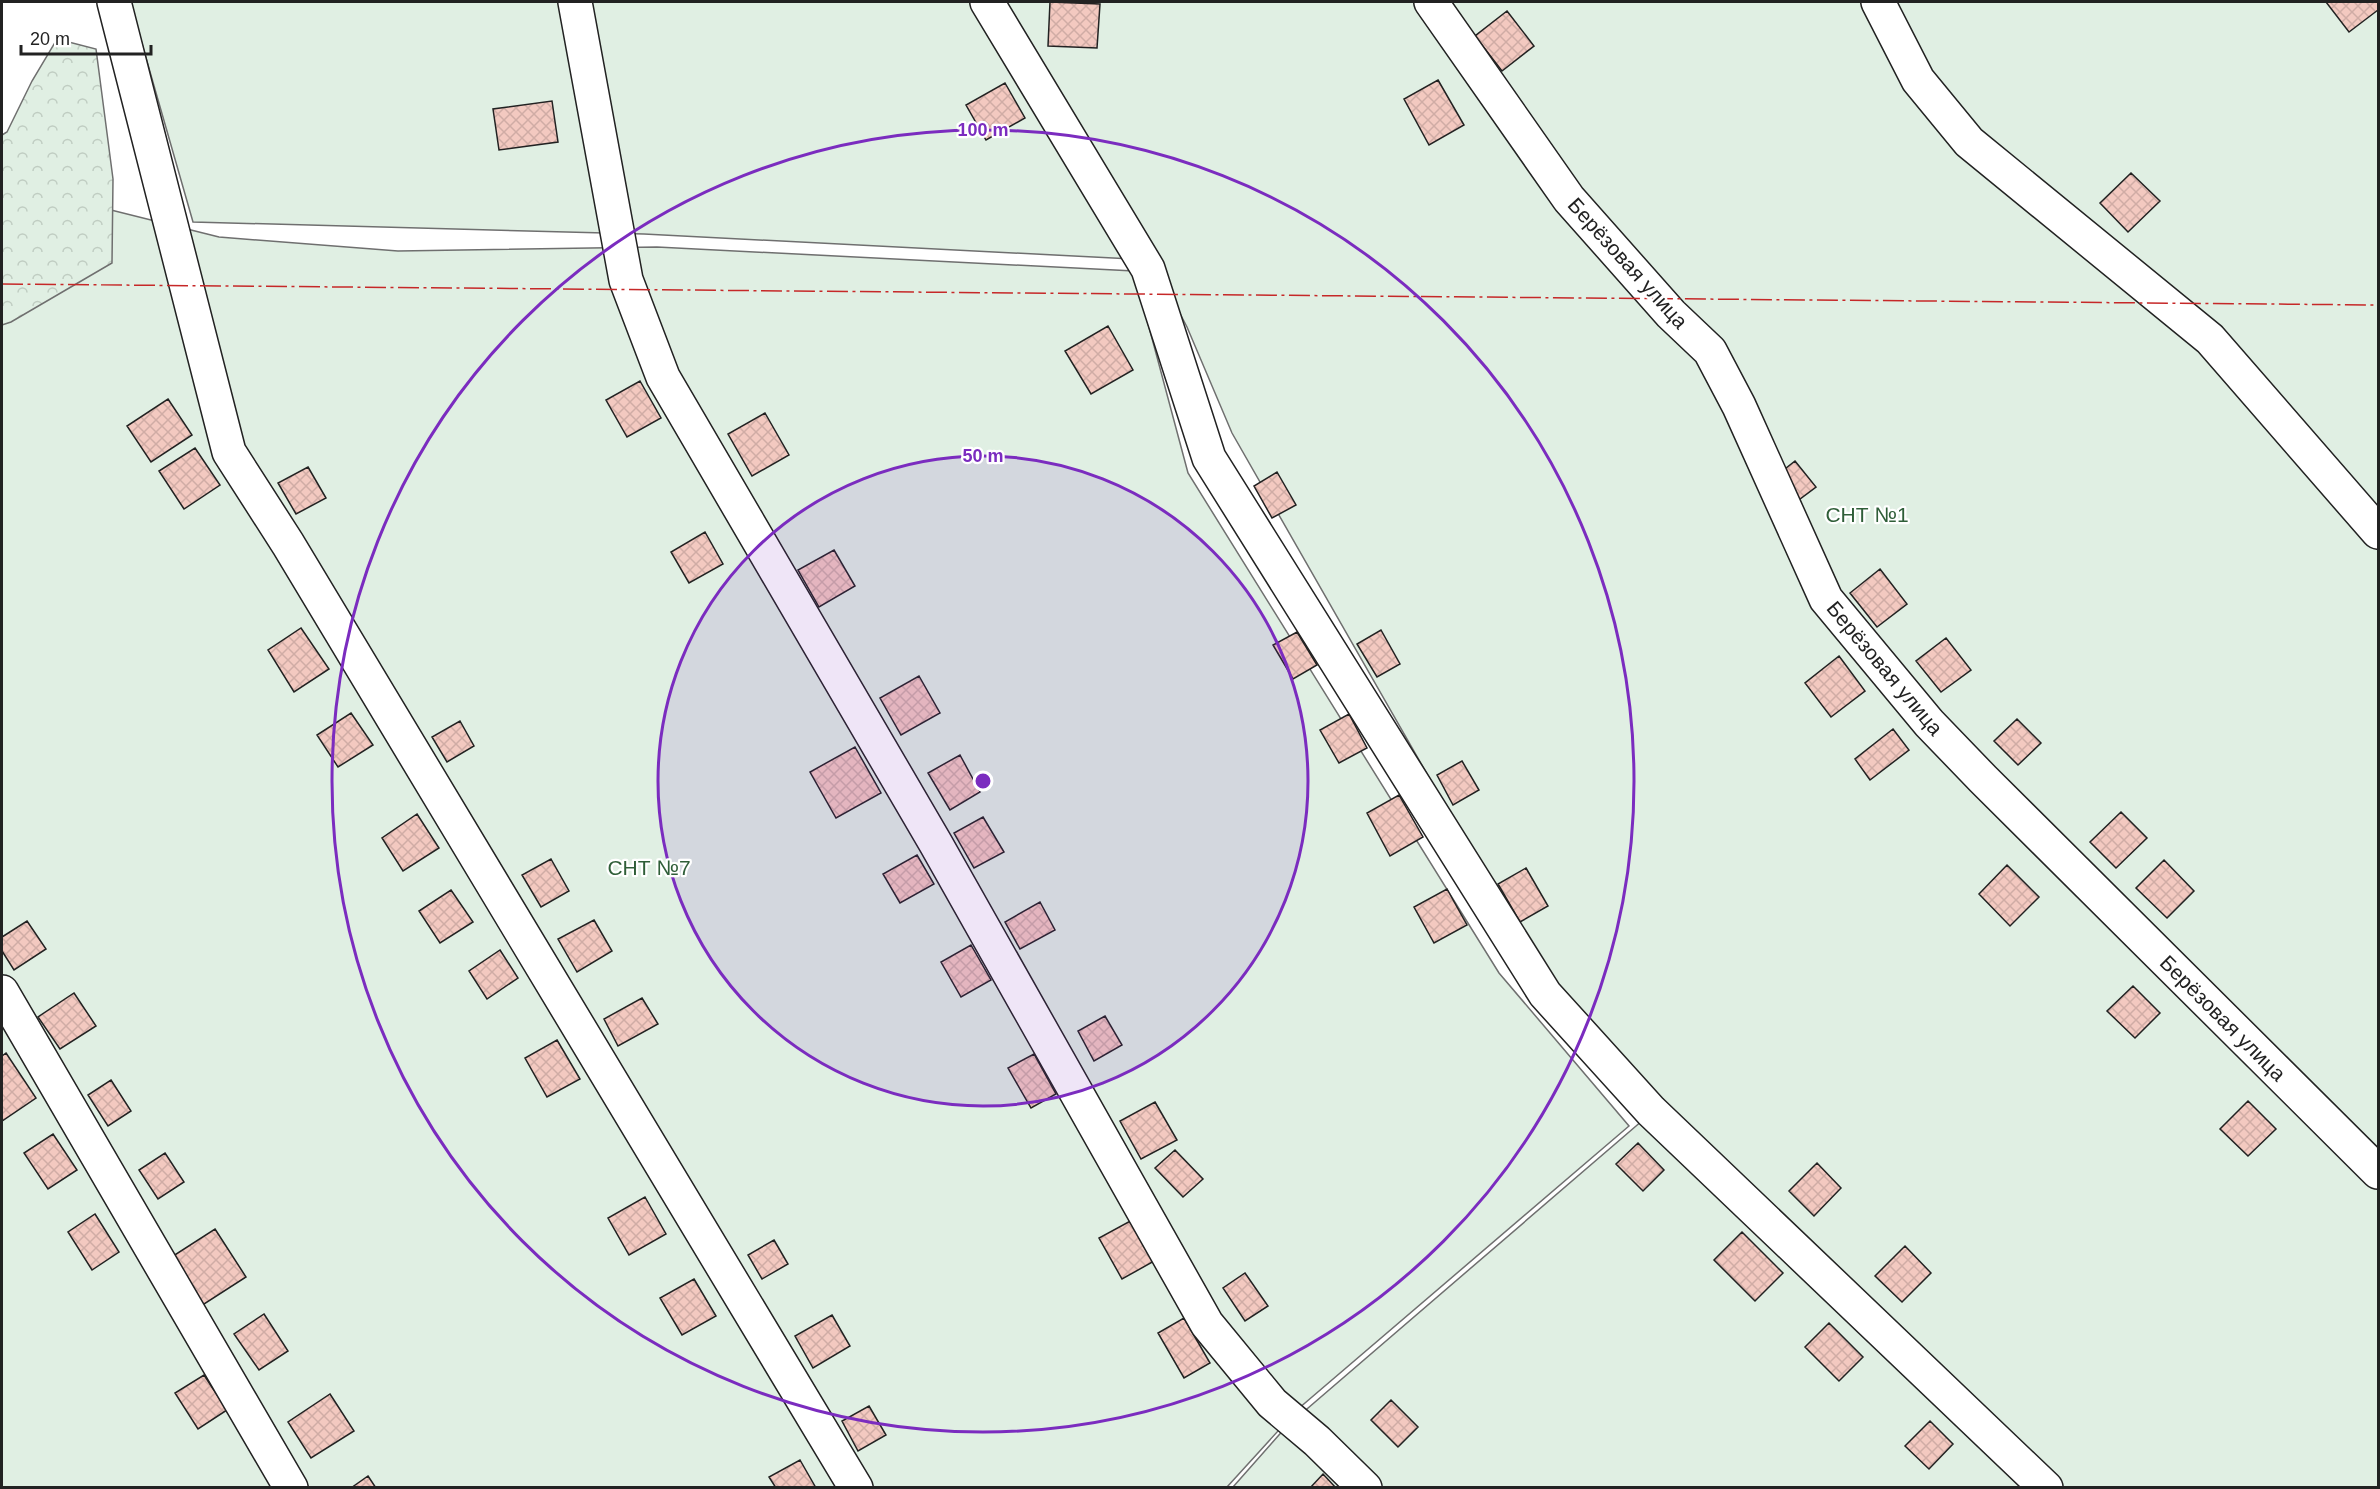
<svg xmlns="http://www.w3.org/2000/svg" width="2380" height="1489" viewBox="0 0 2380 1489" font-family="Arial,sans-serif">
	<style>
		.green { fill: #e0efe3; stroke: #6f6f6f; stroke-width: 1.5 }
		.forest { fill: url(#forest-crowns); stroke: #6f6f6f; stroke-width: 1.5 }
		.building { fill: url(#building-cross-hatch); stroke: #222; stroke-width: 1.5 }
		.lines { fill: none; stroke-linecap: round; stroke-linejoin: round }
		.minor-casing { stroke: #222; stroke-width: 36 }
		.minor { stroke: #fff; stroke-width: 33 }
		.power { stroke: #c62828; stroke-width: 1.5; stroke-dasharray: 21 4.5 3 4.5; stroke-linecap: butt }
		.ring { fill: none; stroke: #7b2cbf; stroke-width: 3 }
		.labels { text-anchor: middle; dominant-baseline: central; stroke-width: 4.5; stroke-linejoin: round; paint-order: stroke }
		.street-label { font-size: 21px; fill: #222; stroke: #fff }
		.park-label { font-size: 21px; fill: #2f5e38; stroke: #fff }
		.centre { fill: #7b2cbf; stroke: #fff; stroke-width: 3 }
		.ring-label { font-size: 18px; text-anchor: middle; font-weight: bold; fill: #7b2cbf; stroke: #fff; stroke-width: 4.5; stroke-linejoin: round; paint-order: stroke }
	</style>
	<defs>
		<pattern id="forest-crowns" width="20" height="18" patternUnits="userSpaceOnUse" patternTransform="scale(1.5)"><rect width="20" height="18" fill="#e0efe3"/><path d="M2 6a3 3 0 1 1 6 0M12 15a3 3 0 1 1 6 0" fill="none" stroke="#c0cdc2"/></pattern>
		<pattern id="building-cross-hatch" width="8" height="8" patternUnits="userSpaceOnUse" patternTransform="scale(1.5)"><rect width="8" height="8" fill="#f3c9c0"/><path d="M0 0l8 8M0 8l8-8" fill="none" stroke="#d0aca5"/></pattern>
	</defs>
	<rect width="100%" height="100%" fill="#fff"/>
	<path class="green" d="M 130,2 L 2378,2 L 2378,1487 L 1233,1487 L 1286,1427 L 1657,1108 L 1550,989 L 1232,433 L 1187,327 L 1152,260 L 644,234 L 193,222 Z
		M 2,191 L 47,194 L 219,237 L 398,251 L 657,247 L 1134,271 L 1188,473 L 1499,973 L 1629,1126 L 1298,1409 L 1227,1487 L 2,1487 Z"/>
	<path class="forest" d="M 57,39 L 96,49 L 113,179 L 112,263 L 11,322 L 2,325 L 2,135 L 7,132 L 32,81 Z"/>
	<path class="building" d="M 1050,2 L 1100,4 L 1097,48 L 1048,46 Z
		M 2326,2 L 2378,2 L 2378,10 L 2349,32 Z
		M 1507,11 L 1534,46 L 1502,71 L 1475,36 Z
		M 1438,80 L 1464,125 L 1429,145 L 1404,99 Z
		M 1005,83 L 1025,118 L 986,140 L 966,105 Z
		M 552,101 L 558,142 L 499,150 L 493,109 Z
		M 2131,173 L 2160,201 L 2128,232 L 2100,203 Z
		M 1108,326 L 1133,370 L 1091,394 L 1065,351 Z
		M 640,381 L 661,418 L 627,437 L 606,400 Z
		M 168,399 L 192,435 L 151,462 L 127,426 Z
		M 765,413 L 789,455 L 752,476 L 728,434 Z
		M 195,448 L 220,485 L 184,509 L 159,471 Z
		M 1795,461 L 1816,487 L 1788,508 L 1767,483 Z
		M 308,467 L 326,498 L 296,514 L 278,483 Z
		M 1277,472 L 1296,505 L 1272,518 L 1254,486 Z
		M 705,532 L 723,564 L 689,583 L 671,552 Z
		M 834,550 L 855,586 L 819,607 L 798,570 Z
		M 1880,569 L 1907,604 L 1877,627 L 1850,593 Z
		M 301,628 L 329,669 L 294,692 L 268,650 Z
		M 1381,630 L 1400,664 L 1377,677 L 1357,644 Z
		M 1297,632 L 1317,665 L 1293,679 L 1273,645 Z
		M 1946,638 L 1971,670 L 1941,692 L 1916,661 Z
		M 1839,656 L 1865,691 L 1831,717 L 1805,683 Z
		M 919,676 L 940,713 L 901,735 L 880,698 Z
		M 351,713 L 373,745 L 338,767 L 317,735 Z
		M 1349,714 L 1367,748 L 1339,763 L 1320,730 Z
		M 2017,719 L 2041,743 L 2018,765 L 1994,741 Z
		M 460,721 L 474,746 L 447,762 L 432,737 Z
		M 1893,729 L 1909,750 L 1870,780 L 1855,759 Z
		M 855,747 L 881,793 L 836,818 L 810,772 Z
		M 960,755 L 980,792 L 950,810 L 928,773 Z
		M 1462,761 L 1479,790 L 1453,805 L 1437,775 Z
		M 1399,795 L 1423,837 L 1390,856 L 1367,813 Z
		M 2121,812 L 2147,838 L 2116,868 L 2090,842 Z
		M 417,814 L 439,848 L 403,871 L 382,838 Z
		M 983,817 L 1004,852 L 974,868 L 954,833 Z
		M 917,855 L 934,884 L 900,903 L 883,874 Z
		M 551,859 L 569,891 L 541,907 L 522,875 Z
		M 2164,860 L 2194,891 L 2167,918 L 2136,888 Z
		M 2007,865 L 2039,897 L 2010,926 L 1979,894 Z
		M 1526,868 L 1548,906 L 1520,922 L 1498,884 Z
		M 1447,889 L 1467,925 L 1434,943 L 1414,907 Z
		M 451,890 L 473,922 L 440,943 L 419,911 Z
		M 1040,902 L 1055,930 L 1020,949 L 1005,922 Z
		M 594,920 L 612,951 L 577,972 L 558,939 Z
		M 27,921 L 46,949 L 14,970 L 2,951 L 2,937 Z
		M 971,945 L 991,980 L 961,997 L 941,962 Z
		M 500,950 L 518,978 L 487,999 L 469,971 Z
		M 2133,986 L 2160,1013 L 2135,1038 L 2107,1011 Z
		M 74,993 L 96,1026 L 60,1049 L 38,1017 Z
		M 642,998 L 658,1024 L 618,1046 L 604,1019 Z
		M 1105,1016 L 1122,1045 L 1094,1061 L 1078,1031 Z
		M 557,1040 L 580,1079 L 547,1097 L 525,1058 Z
		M 6,1053 L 36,1098 L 2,1121 L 2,1056 Z
		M 1034,1054 L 1056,1094 L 1031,1108 L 1008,1068 Z
		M 111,1080 L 131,1111 L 108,1126 L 88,1095 Z
		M 2248,1101 L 2276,1129 L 2248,1156 L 2220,1129 Z
		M 1155,1102 L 1177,1140 L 1141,1159 L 1120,1121 Z
		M 53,1134 L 77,1170 L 48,1189 L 24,1153 Z
		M 1638,1143 L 1664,1170 L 1643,1191 L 1616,1164 Z
		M 1175,1150 L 1203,1179 L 1183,1197 L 1155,1168 Z
		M 165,1153 L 184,1182 L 158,1199 L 139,1170 Z
		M 1817,1163 L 1841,1188 L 1814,1216 L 1789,1191 Z
		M 645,1197 L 666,1234 L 629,1255 L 608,1218 Z
		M 95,1214 L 119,1252 L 92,1270 L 68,1232 Z
		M 1134,1219 L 1156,1260 L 1122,1279 L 1099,1238 Z
		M 215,1229 L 246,1277 L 201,1306 L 170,1258 Z
		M 1742,1232 L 1783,1273 L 1755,1301 L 1714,1260 Z
		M 774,1240 L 788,1264 L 762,1279 L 748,1255 Z
		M 1905,1246 L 1931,1273 L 1902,1302 L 1875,1276 Z
		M 1245,1273 L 1268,1306 L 1245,1321 L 1223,1288 Z
		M 694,1279 L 716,1316 L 682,1335 L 660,1298 Z
		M 264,1314 L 288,1351 L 259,1370 L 234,1334 Z
		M 832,1315 L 850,1346 L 813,1368 L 795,1336 Z
		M 1184,1318 L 1210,1363 L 1184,1378 L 1158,1333 Z
		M 1829,1323 L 1863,1357 L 1839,1381 L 1805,1347 Z
		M 204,1375 L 227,1410 L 198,1429 L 175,1393 Z
		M 330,1394 L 354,1431 L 311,1458 L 288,1422 Z
		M 1391,1400 L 1418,1427 L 1398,1447 L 1371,1420 Z
		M 869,1406 L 886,1435 L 858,1451 L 842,1421 Z
		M 1930,1421 L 1953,1444 L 1929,1469 L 1905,1446 Z
		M 800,1460 L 816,1488 L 776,1488 L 769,1477 Z
		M 1323,1474 L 1336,1488 L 1310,1488 Z
		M 368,1476 L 376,1488 L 351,1488 Z"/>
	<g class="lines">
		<defs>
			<path id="minor" d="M 114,2 L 229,452 L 288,544 L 856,1488
				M 575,2 L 626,280 L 663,377 L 936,844 L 1207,1324 L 1272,1403 L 1317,1441 L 1365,1488
				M 987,2 L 1148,269 L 1209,458 L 1545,994 L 1651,1111 L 2046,1488
				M 1431,2 L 1569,199 L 1671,314 L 1710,351 L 1739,406 L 1826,599 L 1929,723 L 1983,779 L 2378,1172
				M 1878,2 L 1918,80 L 1969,142 L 2210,339 L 2378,532
				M 2,992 L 291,1488"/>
		</defs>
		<use href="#minor" class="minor-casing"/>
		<use href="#minor" class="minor"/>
		<path class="power" d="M 2,284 L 2378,305"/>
	</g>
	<circle cx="983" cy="781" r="325" fill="#7b2cbf" fill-opacity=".12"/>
	<g class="ring">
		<circle cx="983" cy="781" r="325"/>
		<circle cx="983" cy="781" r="651"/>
	</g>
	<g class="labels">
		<g class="street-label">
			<text transform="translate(1628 263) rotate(48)">Берёзовая улица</text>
			<text transform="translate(1885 668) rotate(50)">Берёзовая улица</text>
			<text transform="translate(2223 1018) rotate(45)">Берёзовая улица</text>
		</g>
		<g class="park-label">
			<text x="1867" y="514">СНТ №1</text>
			<text x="649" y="867">СНТ №7</text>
		</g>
	</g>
	<circle cx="983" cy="781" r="9" class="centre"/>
	<g class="ring-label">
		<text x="983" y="136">100 m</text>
		<text x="983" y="462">50 m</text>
	</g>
	<rect width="2380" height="1489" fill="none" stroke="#222222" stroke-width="6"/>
	<path d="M21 45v9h130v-9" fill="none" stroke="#222222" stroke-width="3"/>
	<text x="30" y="45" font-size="18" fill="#222222" stroke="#ffffff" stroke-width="4.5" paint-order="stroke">20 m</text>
</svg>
